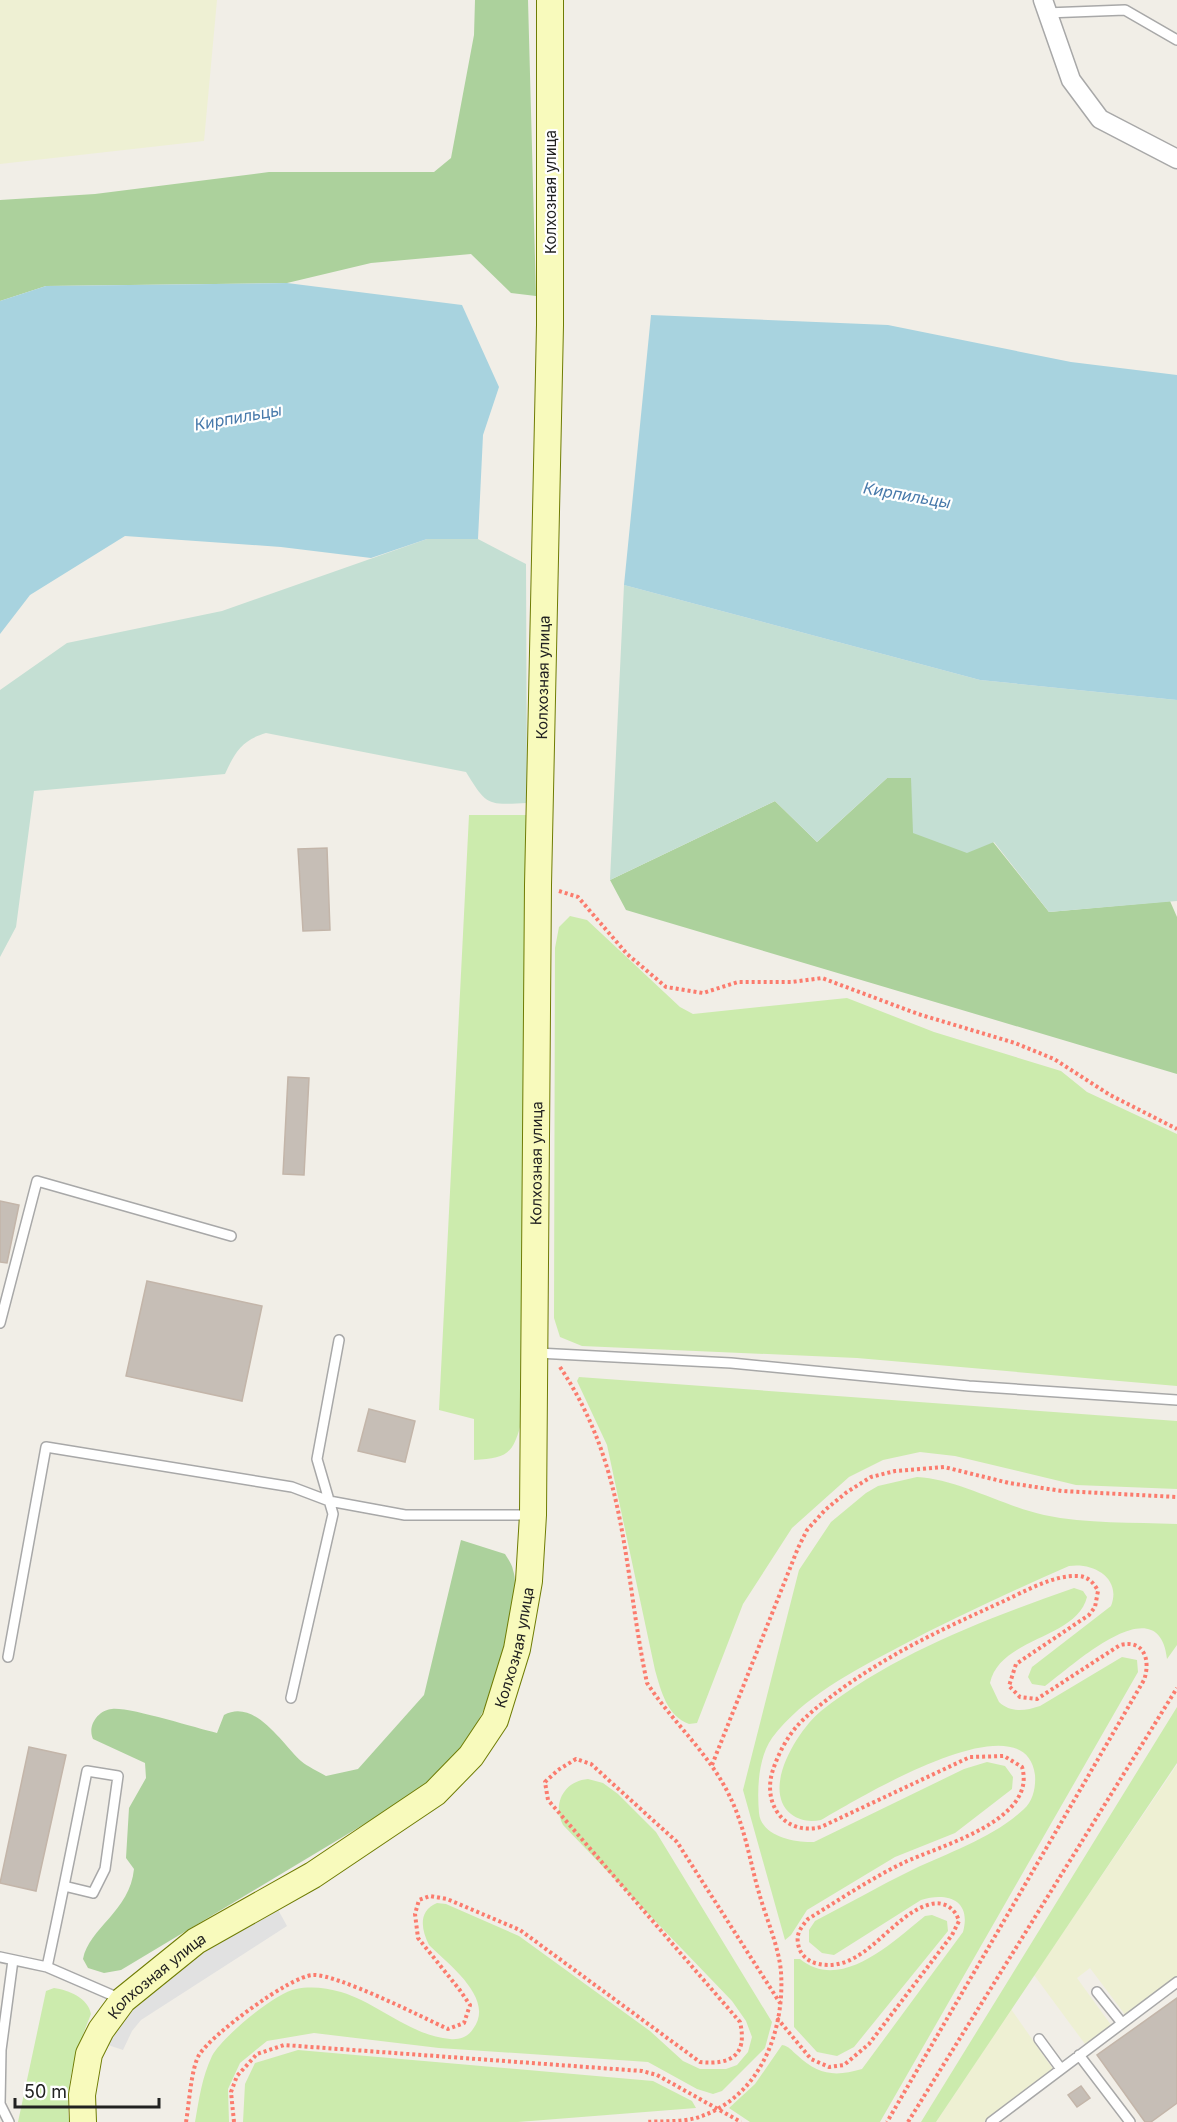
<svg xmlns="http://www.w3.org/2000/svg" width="1177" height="2122" viewBox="0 0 1177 2122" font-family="Inter,sans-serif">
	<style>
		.farmland { fill: #eef0d3 }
		.grass { fill: #ccebad }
		.forest { fill: #acd19c }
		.wetland { fill: #c4dfd3 }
		.parking { fill: #e1e1e1 }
		.water { fill: #a8d3df }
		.building { fill: #c6beb6; stroke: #c3b5a9; stroke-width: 1.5 }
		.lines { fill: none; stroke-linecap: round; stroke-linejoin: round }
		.lane-casing { stroke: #a8a8a8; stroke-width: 12 }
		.street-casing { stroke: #a8a8a8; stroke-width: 21 }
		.secondary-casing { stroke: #6f7c04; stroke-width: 28 }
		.path { stroke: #fb7c6e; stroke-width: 4; stroke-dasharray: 3 3; stroke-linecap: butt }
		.lane { stroke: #fff; stroke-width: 9 }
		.street { stroke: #fff; stroke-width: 18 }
		.secondary { stroke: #f8fabc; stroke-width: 26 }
		.labels { text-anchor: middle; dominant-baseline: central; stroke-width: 4.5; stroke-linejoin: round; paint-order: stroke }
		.street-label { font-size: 15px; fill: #212121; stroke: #fff }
		.water-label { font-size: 16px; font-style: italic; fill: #487aab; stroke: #fff }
	</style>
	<rect width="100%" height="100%" fill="#f1eee7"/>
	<path class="farmland" d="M 0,0 L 217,0 L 204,141 L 0,164 Z
		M 1177,1765 L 1177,1976 L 1126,2016 L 1090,1968 L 1077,1978 L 1111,2025 L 1090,2044 L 1085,2044 L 1034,1975 Z
		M 1011,2009 L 1053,2069 L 984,2122 L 936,2122 Z"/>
	<path class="grass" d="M 469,815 L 526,815 L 520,1427 C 512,1457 503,1458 474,1460 L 474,1419 L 439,1410 Z
		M 570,916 L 587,920 L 680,1007 L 693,1014 L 847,998 L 934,1032 L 1061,1071 L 1087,1092 L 1177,1134 L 1177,1386 L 857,1358 L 582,1346 L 560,1337 L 554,1318 L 555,948 L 559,927 Z
		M 579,1377 L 1177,1421 L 1177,1489 L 1076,1485 L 955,1456 L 920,1452 L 883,1460 L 849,1477 L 792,1528 L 743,1604 L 697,1723 L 689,1724 C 667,1716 661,1691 655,1670 L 607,1445 L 577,1381 Z
		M 917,1477 C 958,1479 1003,1506 1044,1515 C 1087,1524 1133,1522 1177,1524 L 1177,1645 L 1167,1659 C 1159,1584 1071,1667 1045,1686 L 1032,1684 L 1028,1677 L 1032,1667 L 1111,1606 C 1122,1578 1093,1562 1069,1566 C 1010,1592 953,1618 897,1648 C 852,1672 804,1696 772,1738 C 758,1758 757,1789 759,1813 C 761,1836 795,1843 814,1842 L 964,1769 L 987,1762 L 1005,1766 L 1013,1777 L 1012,1789 L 955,1833 L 895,1857 L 807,1910 L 791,1935 L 785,1940 L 743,1790 L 799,1570 L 831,1522 L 866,1493 L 878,1486 Z
		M 1074,1588 L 1083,1591 L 1087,1597 C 1077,1639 1000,1637 990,1683 L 999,1702 C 1011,1713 1025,1711 1040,1706 L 1122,1657 L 1137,1660 L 1138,1672 L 880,2122 L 750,2122 L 729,2108 L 755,2084 L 782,2045 C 789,2046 792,2051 797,2055 C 818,2075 835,2077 862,2069 L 963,1932 C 972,1899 946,1892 921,1900 L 834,1955 L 822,1953 L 809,1942 L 809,1930 L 815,1921 C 848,1904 879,1886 912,1870 C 950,1852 993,1838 1024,1809 C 1033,1801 1036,1787 1035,1775 C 1025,1695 853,1802 821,1820 C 810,1822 800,1821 791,1814 C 760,1789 799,1729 821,1711 C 895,1653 986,1619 1074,1588 Z
		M 1177,1707 L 1177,1763 L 936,2122 L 921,2122 Z
		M 588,1779 L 603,1783 L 618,1794 L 656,1832 L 772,2022 L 765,2048 L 722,2091 L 713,2094 L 697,2089 L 648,2062 L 439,2048 L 314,2033 L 267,2041 L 240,2063 L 228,2089 L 229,2122 L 195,2122 C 199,2099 202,2077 212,2056 C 222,2037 275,1993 296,1989 C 311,1986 327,1988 341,1992 C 378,2003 411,2036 450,2039 C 459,2040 468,2037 473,2029 C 496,1999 448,1964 429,1945 C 421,1929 418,1911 437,1903 L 446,1904 L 519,1936 L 650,2031 L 683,2061 L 700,2069 L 726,2069 L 737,2065 L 748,2052 L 752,2037 L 746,2021 L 732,2001 L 563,1825 C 552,1804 564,1781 588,1779 Z
		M 932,1915 L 947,1921 L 948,1931 L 854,2047 L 837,2056 L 817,2052 L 794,2027 L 794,1959 L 800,1959 C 841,1993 894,1941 925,1916 Z
		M 54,1988 C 69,1990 88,1998 91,2014 C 77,2049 64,2084 69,2122 L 18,2122 L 46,1991 Z
		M 298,2050 L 653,2081 L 692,2101 L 696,2108 L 518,2122 L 243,2122 L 245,2084 L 255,2063 Z"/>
	<path class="forest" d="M 475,0 L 528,0 L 536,296 L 511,293 L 471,254 L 371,263 L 287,283 L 46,286 L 0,301 L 0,200 L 95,194 L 269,172 L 434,172 L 451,158 L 474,35 Z
		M 887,778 L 912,778 L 993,842 L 1049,912 L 1170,901 L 1177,917 L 1177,1074 L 626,910 L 610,880 L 775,801 L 817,842 Z
		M 461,1540 L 505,1554 C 508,1559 512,1564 513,1570 C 517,1582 514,1595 512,1607 C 505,1662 486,1724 447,1766 C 432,1782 414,1793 396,1805 L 121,1970 L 104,1973 L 88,1968 L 83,1959 C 89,1928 130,1911 134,1869 L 126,1858 L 129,1808 L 146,1778 L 145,1763 L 93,1739 C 87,1726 98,1710 112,1709 C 130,1707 195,1728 217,1733 L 224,1715 C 255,1698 282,1744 301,1761 C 308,1767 318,1771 326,1776 L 358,1769 L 424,1695 Z"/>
	<path class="wetland" d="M 427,539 L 478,539 L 526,564 L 527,803 C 487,805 487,806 466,772 L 266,733 C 242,740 235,752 225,774 L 34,791 L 16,927 L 0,957 L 0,690 L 67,643 L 222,611 Z
		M 624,585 L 980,680 L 1177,700 L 1177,901 L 1049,912 L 994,842 L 967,853 L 913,833 L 911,778 L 887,778 L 817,842 L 775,801 L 610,880 Z"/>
	<path class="parking" d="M 276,1906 L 287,1926 L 141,2020 L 132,2031 L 123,2050 L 105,2044 L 146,1990 Z"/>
	<path class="water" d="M 287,283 L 462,305 L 499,387 L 483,435 L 478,539 L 427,539 L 371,558 L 281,547 L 125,536 L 30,595 L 0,634 L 0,301 L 46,286 Z
		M 651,315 L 888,325 L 1071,362 L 1177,375 L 1177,700 L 980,680 L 624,585 Z"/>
	<path class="building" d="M 327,848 L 330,930 L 303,931 L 298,849 Z
		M 288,1077 L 309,1078 L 304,1175 L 283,1174 Z
		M 0,1201 L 19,1205 L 7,1263 L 0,1262 Z
		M 147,1281 L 262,1306 L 242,1401 L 126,1376 Z
		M 369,1409 L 415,1421 L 405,1462 L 358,1451 Z
		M 29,1747 L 66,1755 L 36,1891 L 0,1883 Z
		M 1177,1998 L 1177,2103 L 1151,2122 L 1145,2122 L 1097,2055 Z
		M 1081,2086 L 1090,2098 L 1077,2107 L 1068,2095 Z"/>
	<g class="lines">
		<defs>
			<path id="lane" d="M 1046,13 L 1125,10 L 1177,40
				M 0,1323 L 37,1181 L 231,1236
				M 537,1353 L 731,1363 L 969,1386 L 1177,1400
				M 8,1657 L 46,1447 L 292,1487 L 329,1501 L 405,1515 L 530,1515
				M 291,1698 L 333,1514 L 317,1459 L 339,1340
				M 0,1957 L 47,1967 L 121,1999
				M 47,1967 C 61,1902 74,1837 87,1771 L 118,1776 L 105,1869 L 93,1893 L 64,1886
				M 1097,1992 L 1122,2023
				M 1039,2039 L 1061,2069
				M 1079,2055 L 1130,2122
				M 9,2122 L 0,2104 L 1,2050 L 13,1960
				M 991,2122 L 1177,1982"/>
			<path id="street" d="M 1043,0 L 1071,80 L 1100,119 L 1177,159"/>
			<g id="secondary">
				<path id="s1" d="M 83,2122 L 82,2095 L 89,2054 L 101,2030 L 123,2000 L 196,1941 L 313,1875 L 435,1793 L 471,1756 L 495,1720 L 517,1649 L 529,1581 L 533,1515 L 538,885 L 550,325 L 550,0"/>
			</g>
		</defs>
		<use href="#lane" class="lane-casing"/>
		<use href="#street" class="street-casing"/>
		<use href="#secondary" class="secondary-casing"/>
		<path class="path" d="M 559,891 L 578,897 L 627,954 L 666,987 L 703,993 L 738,982 L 792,982 L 822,978 L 918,1014 L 1015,1043 L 1054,1059 L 1110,1095 L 1177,1129
			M 560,1367 C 628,1469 623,1569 647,1683 C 673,1723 710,1754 730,1797 C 745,1827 750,1862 759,1893 C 766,1918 779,1947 781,1972 C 785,2033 759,2099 696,2118 C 681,2122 661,2121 646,2122
			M 712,1765 L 798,1548 L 807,1530 L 825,1510 L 847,1492 L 871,1477 L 895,1471 L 944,1467 L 1009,1483 L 1062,1491 L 1177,1497
			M 777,2018 L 811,2059 L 829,2067 L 844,2065 L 869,2044 L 952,1935 L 959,1921 C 955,1908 944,1901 931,1904 C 890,1914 863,1977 815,1963 C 806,1960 799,1953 798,1943 C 796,1933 802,1926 808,1919 C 839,1900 870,1879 903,1863 C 938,1846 1038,1821 1022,1767 L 1004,1756 L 970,1757 L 821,1827 C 786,1836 763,1806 772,1773 C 777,1756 787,1737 798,1725 C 812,1710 828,1699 844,1687 C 898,1649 945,1628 1004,1601 C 1025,1591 1054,1575 1077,1576 C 1088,1576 1094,1583 1098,1591 L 1095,1607 L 1089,1615 L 1016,1664 L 1009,1686 L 1020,1697 L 1037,1699 L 1120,1645 C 1144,1639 1151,1660 1144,1680 L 887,2122
			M 186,2122 C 189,2105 191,2069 199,2055 C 211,2035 290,1976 313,1975 C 337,1974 422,2017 448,2029 L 464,2023 L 470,2005 L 459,1989 L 418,1938 L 415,1914 L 419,1900 L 430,1896 L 447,1899 L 520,1930 L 700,2062 C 730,2065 748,2056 740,2022 L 548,1800 L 545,1782 L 558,1770 L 576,1759 L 591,1764 L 677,1842 L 780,2003
			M 234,2122 L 231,2092 L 237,2076 L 257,2054 L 284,2045 L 642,2071 L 657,2075 L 741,2122
			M 908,2122 L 1177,1688"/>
		<use href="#lane" class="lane"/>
		<use href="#street" class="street"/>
		<use href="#secondary" class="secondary"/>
	</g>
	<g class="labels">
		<g class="street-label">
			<text transform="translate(550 192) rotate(-90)">Колхозная улица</text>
			<text stroke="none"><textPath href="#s1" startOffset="1650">Колхозная улица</textPath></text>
			<text stroke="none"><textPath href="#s1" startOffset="1164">Колхозная улица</textPath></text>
			<text stroke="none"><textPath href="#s1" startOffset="678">Колхозная улица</textPath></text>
			<text stroke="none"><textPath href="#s1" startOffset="174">Колхозная улица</textPath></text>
		</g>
		<g class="water-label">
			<text transform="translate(238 417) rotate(-10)">Кирпильцы</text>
			<text transform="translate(907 495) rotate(10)">Кирпильцы</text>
		</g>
	</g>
	<path d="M15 2098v9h144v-9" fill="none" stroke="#212121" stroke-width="3"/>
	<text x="24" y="2098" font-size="18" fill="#212121" stroke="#ffffff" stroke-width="4.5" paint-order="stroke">50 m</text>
</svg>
